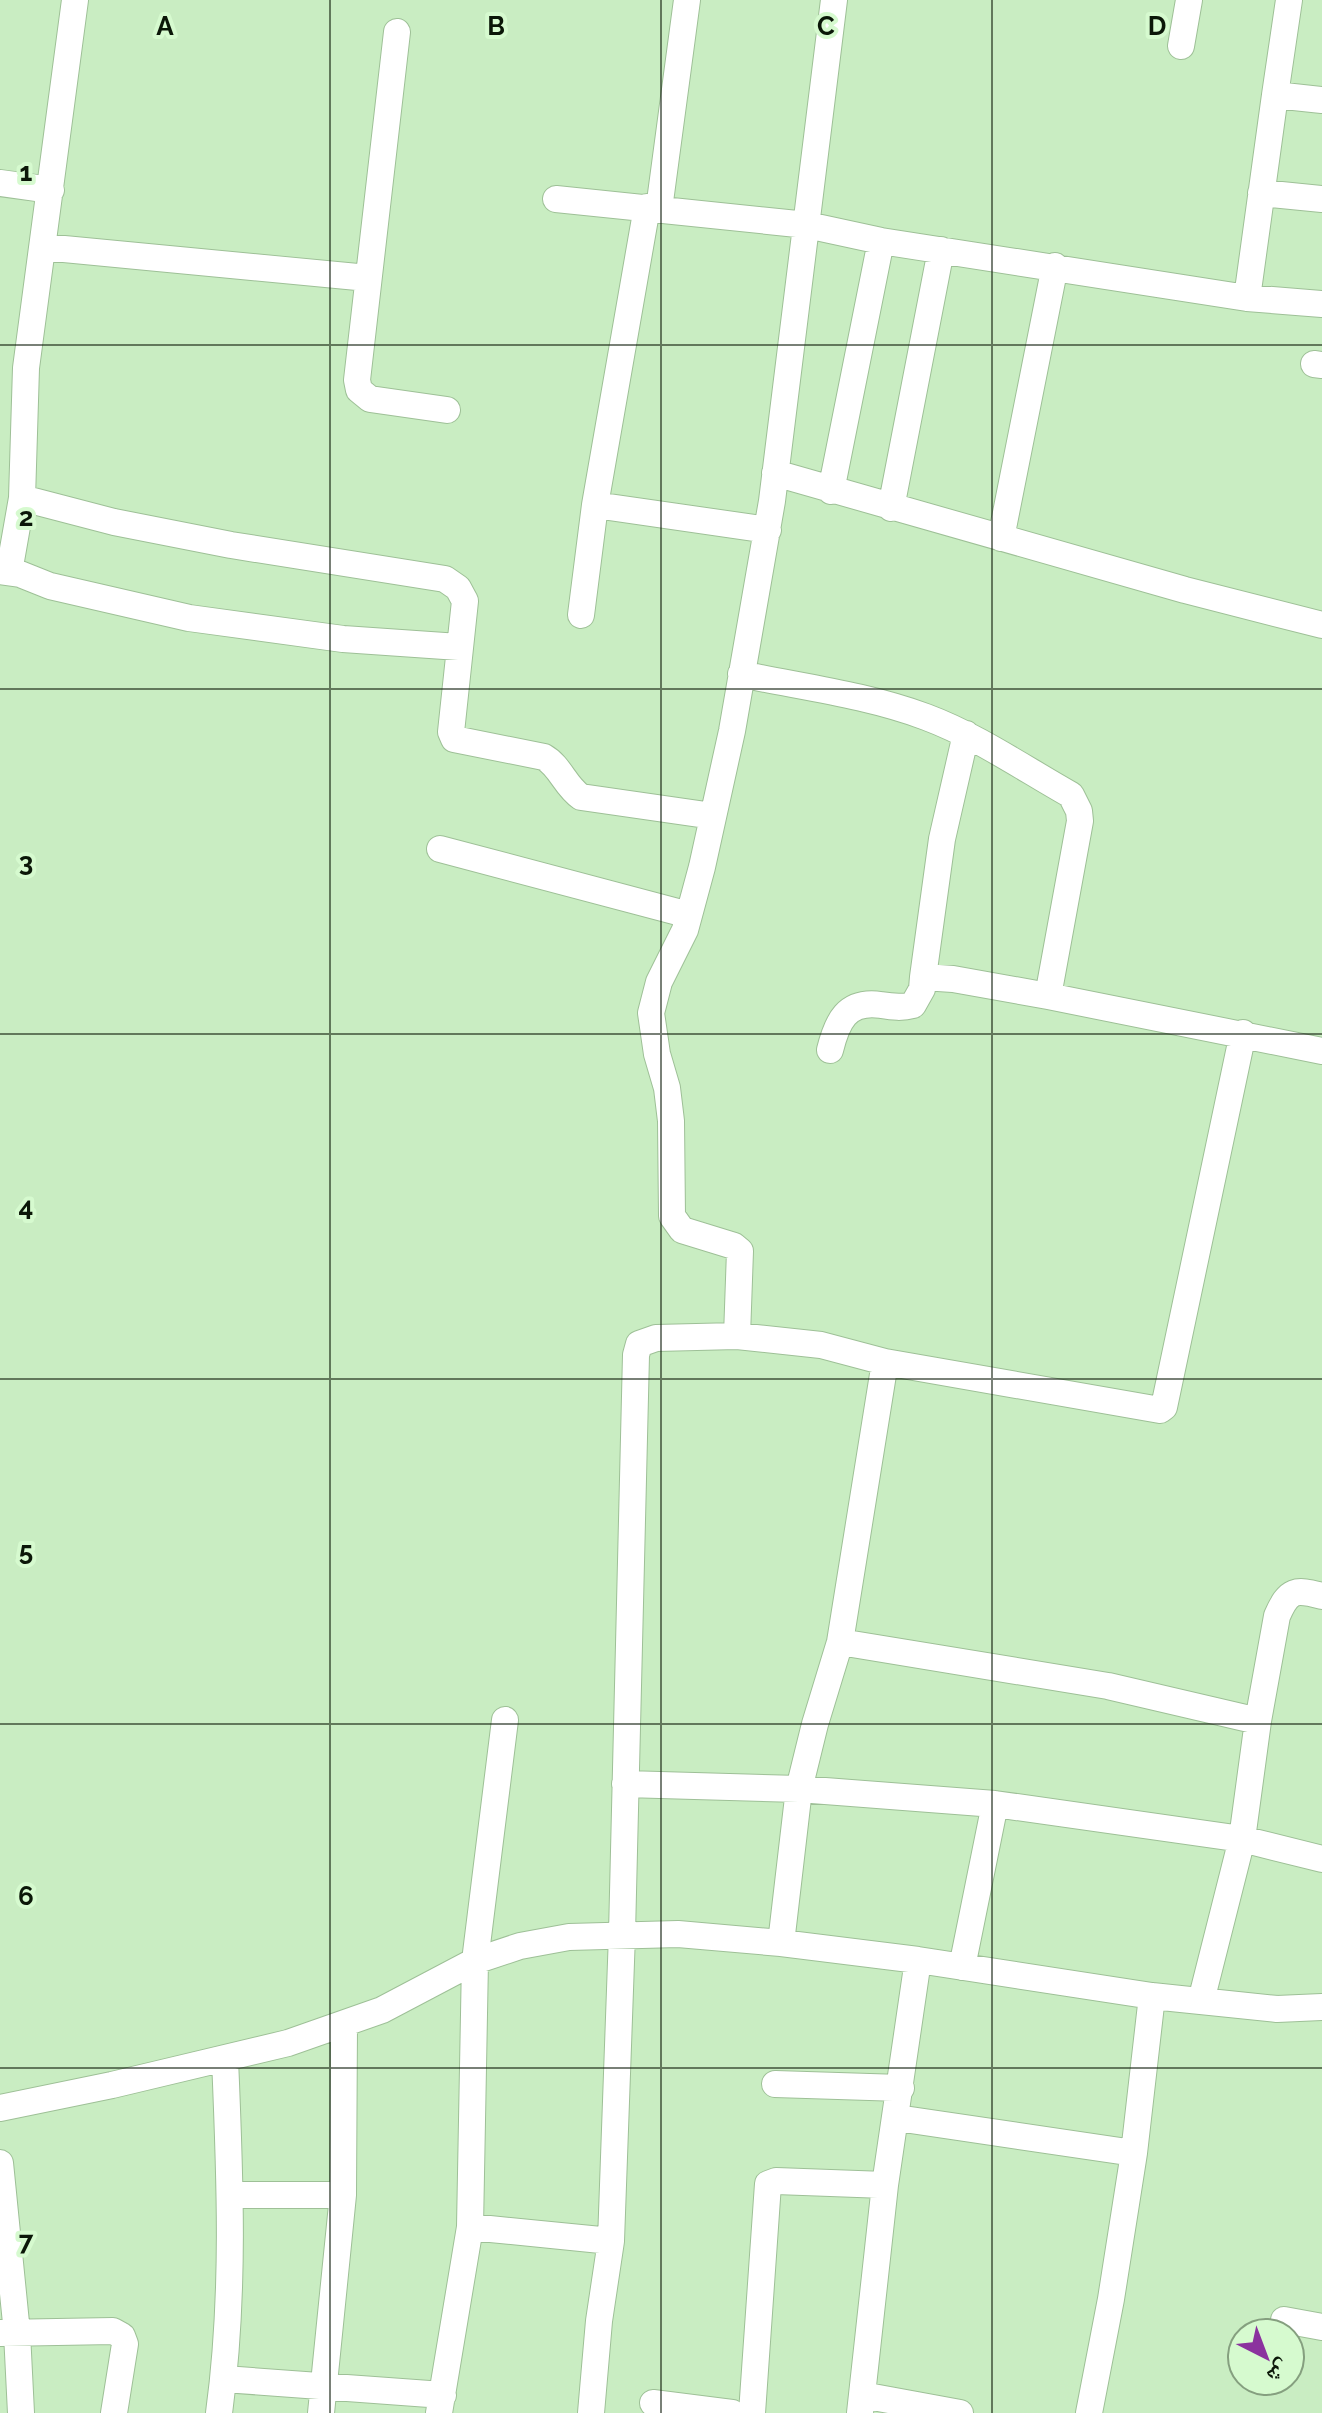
<svg xmlns="http://www.w3.org/2000/svg" width="1322" height="2413" viewBox="0 0 1322 2413" font-family="Raleway,'Noto Naskh Arabic',sans-serif">
	<style>
		.lines { fill: none; stroke-linecap: round; stroke-linejoin: round }
		.street-casing { stroke: #9ec097; stroke-width: 28 }
		.street { stroke: #fff; stroke-width: 26 }
		.grid { fill: none; stroke: #0b1708; stroke-width: 2; stroke-opacity: 0.55 }
		.grid-label { font-size: 26px; text-anchor: middle; font-weight: bold; fill: #0b1708; stroke: #d6facf; stroke-width: 8; stroke-linejoin: round; paint-order: stroke }
	</style>
	<rect width="100%" height="100%" fill="#c9edc2"/>
	<g class="lines">
		<defs>
			<path id="street" d="M 1289,0 L 1275,95 L 1322,100
				M 397,32 L 357,380 L 359,390 L 370,399 L 447,410
				M 1181,46 L 1189,0
				M 0,183 L 51,190
				M 1261,193 L 1322,199
				M 556,199 L 807,225 L 881,241 L 1247,298 L 1322,304
				M 659,209 L 687,0
				M 43,247 L 368,278
				M 1247,298 L 1275,95
				M 1314,364 L 1322,365
				M 775,473 L 1185,590 L 1322,625
				M 831,491 L 881,241
				M 22,498 L 114,522 L 231,545 L 445,579 L 458,588 L 465,601 L 451,732 L 454,739 L 544,757 C 560,766 565,786 581,797 L 713,816
				M 595,505 L 768,530
				M 891,508 L 941,250
				M 1001,538 L 1055,266
				M 0,571 L 20,574 L 50,586 L 189,618 L 343,639 L 459,647
				M 9,572 L 22,498 L 26,368 L 75,0
				M 581,615 L 595,505 L 647,207
				M 741,674 C 802,687 867,695 926,717 C 977,736 1023,768 1071,795 L 1079,811 L 1080,821 L 1048,996
				M 440,849 L 689,915
				M 923,977 L 942,839 L 966,734
				M 830,1050 C 837,1022 846,1000 881,1005 C 893,1007 902,1008 913,1005 L 922,989 L 923,977 L 953,979 L 1048,996 L 1322,1051
				M 737,1336 L 740,1251 L 734,1246 L 682,1230 L 672,1216 L 671,1121 L 667,1088 L 657,1054 L 651,1013 L 659,982 L 685,930 L 702,867 L 732,731 L 772,501 L 834,0
				M 840,1642 L 1108,1686 L 1258,1721
				M 625,1784 L 799,1789 L 995,1804 L 1242,1839 L 1322,1859
				M 781,1943 L 799,1789 L 815,1724 L 840,1642 L 885,1362
				M 962,1967 L 995,1804
				M 1201,2001 L 1242,1839 L 1258,1721 L 1277,1616 C 1289,1589 1295,1589 1322,1596
				M 775,2084 L 901,2088
				M 0,2108 L 112,2085 L 288,2043 L 382,2010 L 475,1961 L 520,1946 L 569,1937 L 678,1934 L 781,1943 L 918,1960 L 1152,1996 L 1277,2009 L 1322,2007
				M 897,2118 L 1134,2153
				M 0,2163 L 17,2333 L 21,2413
				M 231,2195 L 343,2195
				M 470,2227 L 611,2241
				M 1284,2320 L 1322,2327
				M 1,2333 L 113,2331 L 122,2336 L 125,2344 L 114,2413
				M 224,2379 L 443,2395
				M 862,2395 L 960,2413
				M 653,2403 L 732,2413
				M 219,2413 C 235,2296 230,2176 225,2059
				M 321,2413 L 343,2195 L 344,2025
				M 439,2413 L 470,2227 L 475,1961 L 505,1720
				M 591,2413 L 599,2321 L 611,2241 L 622,1934 L 636,1355 L 639,1344 L 656,1338 L 737,1336 L 821,1345 L 885,1362 L 1160,1410 L 1164,1407 L 1243,1033
				M 752,2413 L 768,2184 L 776,2181 L 885,2185
				M 860,2413 L 885,2185 L 918,1960
				M 1089,2413 L 1111,2299 L 1134,2153 L 1152,1996"/>
		</defs>
		<use href="#street" class="street-casing"/>
		<use href="#street" class="street"/>
	</g>
	<path class="grid" d="M 330,0 L 330,2413M 661,0 L 661,2413M 992,0 L 992,2413M 0,345 L 1322,345M 0,689 L 1322,689M 0,1034 L 1322,1034M 0,1379 L 1322,1379M 0,1724 L 1322,1724M 0,2068 L 1322,2068"/>
	<g class="grid-label">
		<text x="165" y="35">A</text>
		<text x="496" y="35">B</text>
		<text x="826" y="35">C</text>
		<text x="1157" y="35">D</text>
		<text x="26" y="181">1</text>
		<text x="26" y="526">2</text>
		<text x="26" y="871">3</text>
		<text x="26" y="1216">4</text>
		<text x="26" y="1560">5</text>
		<text x="26" y="1905">6</text>
		<text x="26" y="2250">7</text>
	</g>
	<g transform="translate(1266 2357) rotate(138)"><circle r="38" fill="#d6facf" stroke="#859f7f" stroke-width="2"/>
	<path d="M0-6L14 30L0 20L-14 30Z" fill="#8b329e"/>
	<text y="-12" font-size="22" font-weight="bold" text-anchor="middle" fill="#0b1708">ش</text>
	</g>
</svg>
